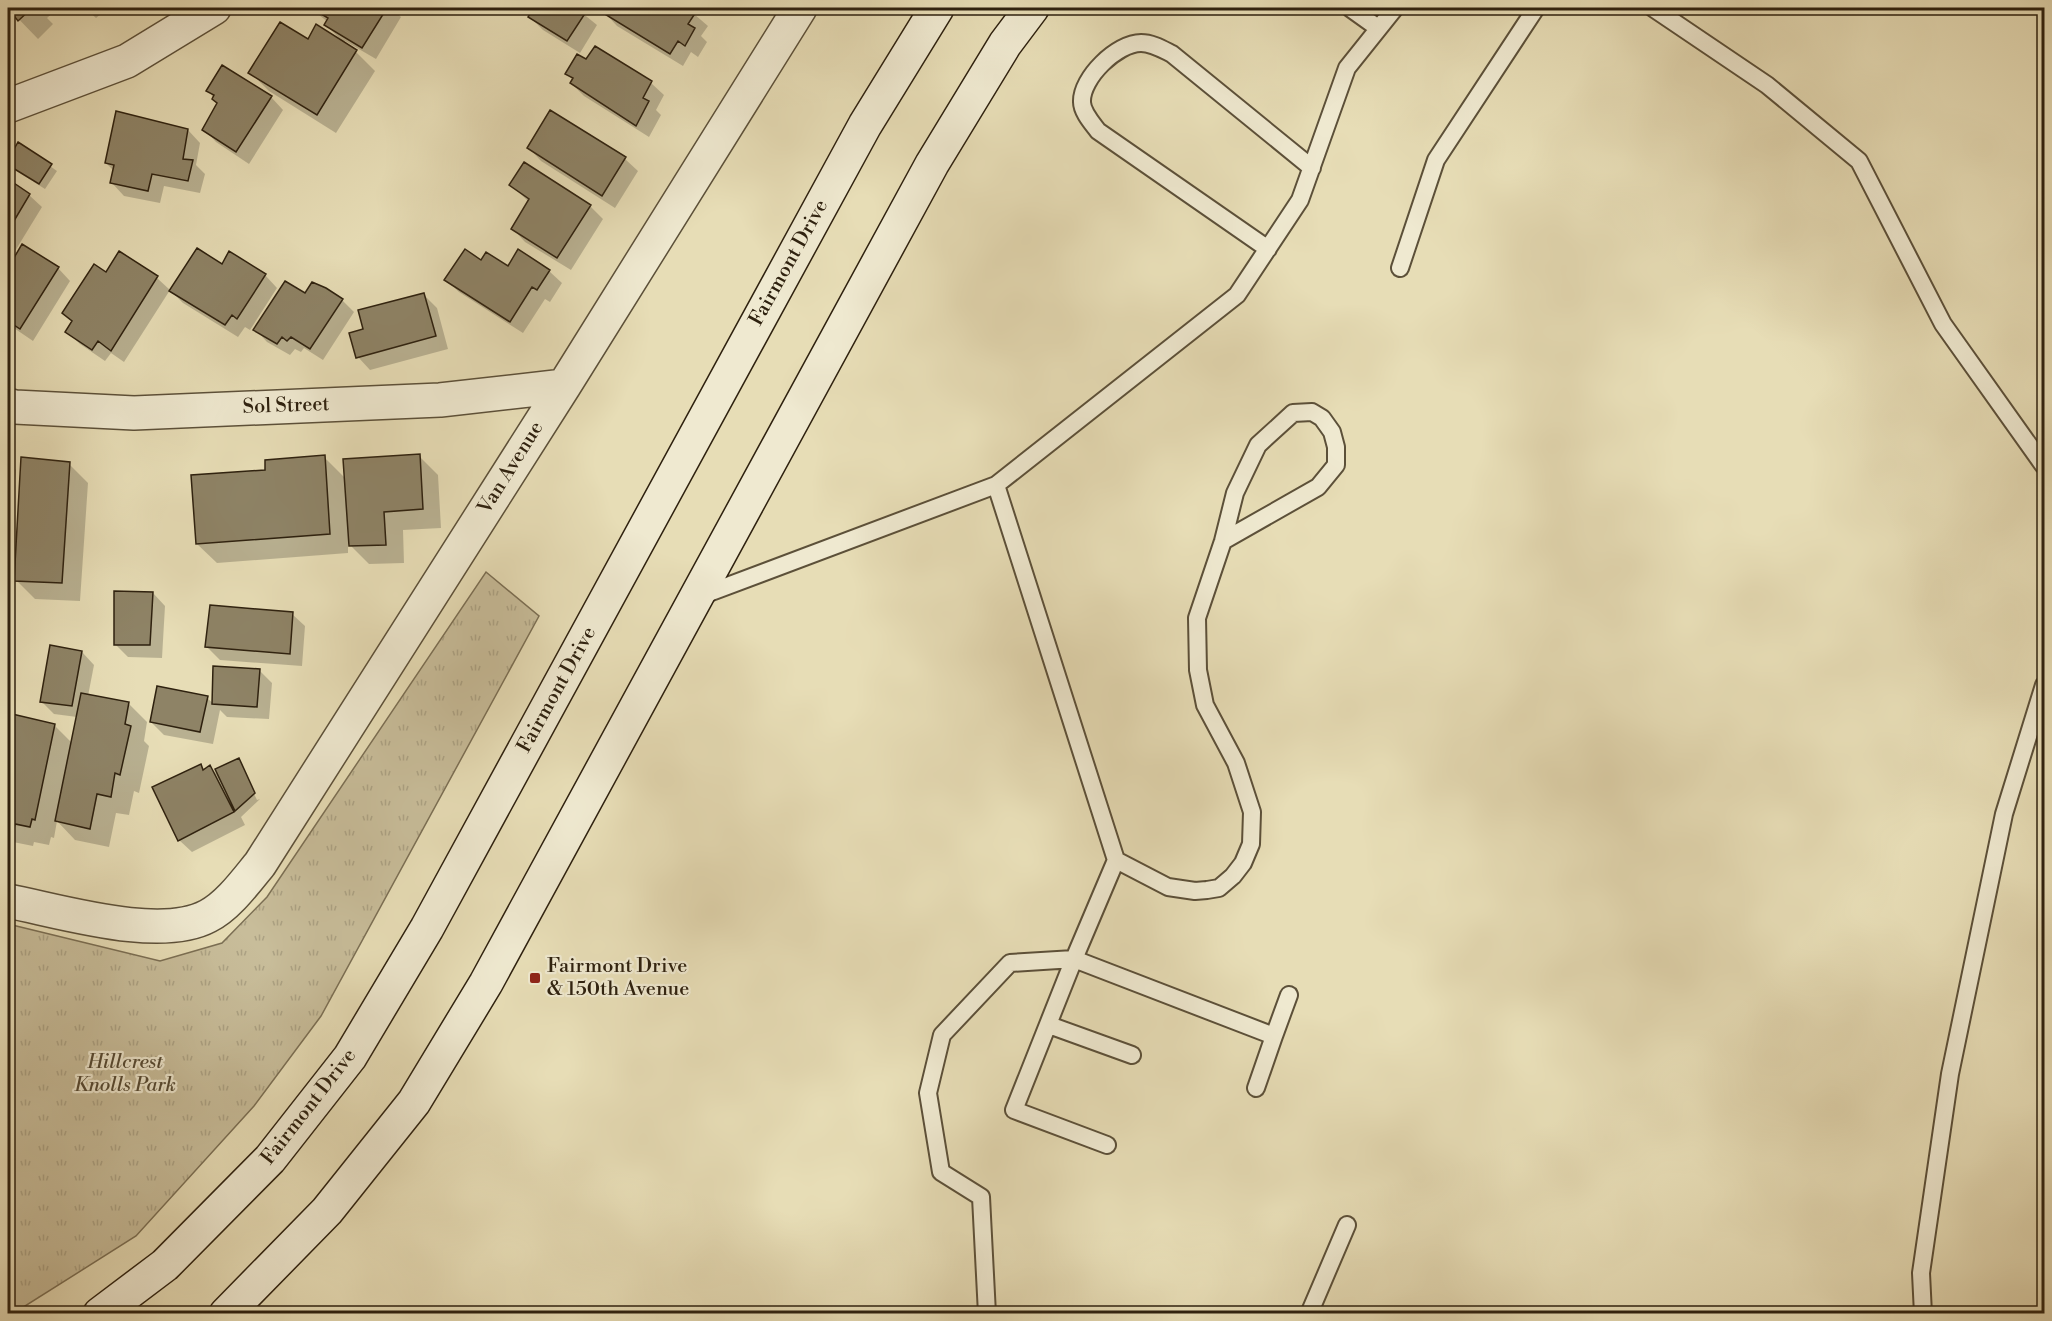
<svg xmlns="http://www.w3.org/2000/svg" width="2052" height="1321" viewBox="0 0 2052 1321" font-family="'Libre Bodoni',serif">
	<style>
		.park { fill: url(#park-tufts); stroke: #7b6f54; stroke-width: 1.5 }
		.shadow { fill: #0003 }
		.building { fill: #8e8366; stroke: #2e210f; stroke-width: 1.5 }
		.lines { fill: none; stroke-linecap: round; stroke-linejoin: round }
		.service-casing { stroke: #5c5039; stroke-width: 20 }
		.minor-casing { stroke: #5c5039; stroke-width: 36 }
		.secondary-casing { stroke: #2e210f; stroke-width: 36 }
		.service { stroke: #efe9d0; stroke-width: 16 }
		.minor { stroke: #efe9d0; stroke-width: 33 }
		.secondary { stroke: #efe9d0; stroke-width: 33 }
		.poi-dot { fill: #8f2418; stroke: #efe9d0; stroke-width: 2 }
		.labels { text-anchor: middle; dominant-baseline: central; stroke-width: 4.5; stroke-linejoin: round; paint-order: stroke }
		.street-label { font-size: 20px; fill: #2e210f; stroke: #efe9d0 }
		.poi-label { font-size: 20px; fill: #2e210f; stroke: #efe9d0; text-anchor: start }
		.park-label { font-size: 20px; font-style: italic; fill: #544832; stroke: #efe9d0 }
	</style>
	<defs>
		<pattern id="park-tufts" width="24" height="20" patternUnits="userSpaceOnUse" patternTransform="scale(1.5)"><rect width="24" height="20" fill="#c8bd9a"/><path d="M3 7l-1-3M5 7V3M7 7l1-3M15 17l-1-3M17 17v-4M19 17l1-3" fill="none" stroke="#aca284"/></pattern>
	</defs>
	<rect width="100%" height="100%" fill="#e7ddb6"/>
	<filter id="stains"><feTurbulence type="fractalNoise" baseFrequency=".00333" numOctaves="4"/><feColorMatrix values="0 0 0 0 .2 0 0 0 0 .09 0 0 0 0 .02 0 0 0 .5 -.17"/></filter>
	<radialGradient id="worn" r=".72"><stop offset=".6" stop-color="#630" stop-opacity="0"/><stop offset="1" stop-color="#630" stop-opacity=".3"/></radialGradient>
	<path class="park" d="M 486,572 L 539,616 L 321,1016 L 254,1106 L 136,1236 L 14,1313 L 8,1313 L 8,924 L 160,961 L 222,943 L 267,897 Z"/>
	<path class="shadow" d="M 8,8 L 58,8 L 47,18 L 53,24 L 38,39 Z
		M 85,8 L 108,8 L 96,18 Z
		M 110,8 L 125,8 L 117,15 Z
		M 310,8 L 391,8 L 401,17 L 376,59 L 345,41 L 343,43 L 356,52 L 375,71 L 336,133 L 269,91 L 250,72 L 308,41 L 342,41 L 326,25 L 328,22 Z
		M 485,8 L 498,8 L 495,13 Z
		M 536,8 L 576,8 L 597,25 L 580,53 L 543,30 L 530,17 Z
		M 608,8 L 687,8 L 708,26 L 701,36 L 707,42 L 698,57 L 691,52 L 683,66 L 617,26 L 605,13 Z
		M 596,48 L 651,83 L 664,95 L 656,110 L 661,115 L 649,137 L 584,96 L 571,83 L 573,80 L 567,74 L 587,61 Z
		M 208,90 L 271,97 L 283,110 L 249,164 L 216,142 L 204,129 L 218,104 Z
		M 551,112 L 625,159 L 638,171 L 615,208 L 541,161 L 529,148 Z
		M 188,130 L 200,143 L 196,165 L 205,174 L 200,193 L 164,186 L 160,203 L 124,196 L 112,183 L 114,171 L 106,163 Z
		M 19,144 L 57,171 L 45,189 L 13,169 L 8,163 Z
		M 8,181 L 29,195 L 42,207 L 12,256 L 8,253 Z
		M 511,185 L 590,206 L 603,219 L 571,270 L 525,242 L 513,229 L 529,202 Z
		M 23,246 L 58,268 L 70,281 L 33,341 L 8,324 L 8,271 Z
		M 120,253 L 157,278 L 170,290 L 124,362 L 111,353 L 105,361 L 80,344 L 67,332 L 73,322 L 64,313 L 107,274 Z
		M 482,263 L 508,268 L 549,271 L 562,283 L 550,302 L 545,299 L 523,333 L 459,292 L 446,280 Z
		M 222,266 L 265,275 L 277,288 L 250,330 L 245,327 L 238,337 L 183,303 L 171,291 Z
		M 424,295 L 437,308 L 448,349 L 370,370 L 358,357 L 365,331 Z
		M 342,300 L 354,312 L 323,360 L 304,348 L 301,352 L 295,349 L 290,355 L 267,342 L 255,329 Z
		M 419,456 L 438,475 L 441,528 L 403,530 L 404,563 L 369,564 L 348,543 L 348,553 L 217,563 L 197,544 L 266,472 L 324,457 L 346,479 Z
		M 8,461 L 16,470 L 11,516 L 8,516 Z
		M 69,464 L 88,483 L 80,601 L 35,599 L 16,580 Z
		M 8,576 L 15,583 L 8,619 Z
		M 153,593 L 165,606 L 162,658 L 128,657 L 115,644 Z
		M 292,614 L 305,626 L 302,666 L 220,660 L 207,647 Z
		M 82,652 L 94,665 L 88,696 L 128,703 L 147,722 L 144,741 L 149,746 L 139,793 L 134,791 L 129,815 L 116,813 L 109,847 L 75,840 L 57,821 L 54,838 L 51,837 L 49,845 L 34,842 L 33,846 L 13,842 L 8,836 L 8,715 L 54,725 L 72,743 L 77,717 L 54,714 L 41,701 Z
		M 215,667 L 259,670 L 272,683 L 269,719 L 227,717 L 220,710 L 213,744 L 164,735 L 151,722 L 207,698 L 214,704 Z
		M 238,760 L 243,765 L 240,765 L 257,800 L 260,799 L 244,765 L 260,799 L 241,817 L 245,825 L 192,852 L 179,840 L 201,766 L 205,770 L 210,767 L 219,776 Z"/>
	<path class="building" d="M 8,8 L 32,8 L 18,21 Z
		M 311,8 L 387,8 L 362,48 L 324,25 L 328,18 Z
		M 534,8 L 579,8 L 586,12 L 567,41 L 528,17 Z
		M 606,8 L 690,8 L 696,12 L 688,24 L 695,28 L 685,46 L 678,41 L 670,54 L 603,13 Z
		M 280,22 L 308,39 L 316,24 L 357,50 L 317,115 L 248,73 Z
		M 595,46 L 652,81 L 643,98 L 649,101 L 636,126 L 570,83 L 573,78 L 565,74 L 577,54 L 586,59 Z
		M 222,65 L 272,96 L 236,152 L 202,130 L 217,103 L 212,99 L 214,95 L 206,91 Z
		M 550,110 L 626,157 L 602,196 L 527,148 Z
		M 116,111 L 188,129 L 183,159 L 193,160 L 188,181 L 152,174 L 148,191 L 110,183 L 114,165 L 105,163 Z
		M 18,142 L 52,164 L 39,184 L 8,165 L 8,160 Z
		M 524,162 L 591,205 L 557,258 L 511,229 L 529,199 L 509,185 Z
		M 8,179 L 30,194 L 8,231 Z
		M 22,244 L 59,267 L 20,329 L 8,321 L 8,268 Z
		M 197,248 L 222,264 L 229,251 L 266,274 L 237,319 L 232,315 L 225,325 L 169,291 Z
		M 465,249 L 481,260 L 486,252 L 508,266 L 518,249 L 550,270 L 537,290 L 532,287 L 510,322 L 444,280 Z
		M 119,251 L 158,276 L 111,351 L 98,341 L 92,350 L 65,332 L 72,321 L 62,313 L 94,264 L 106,272 Z
		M 285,281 L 305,293 L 312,282 L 326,288 L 343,299 L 310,349 L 291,337 L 287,341 L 282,337 L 277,344 L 253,330 Z
		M 424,293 L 436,336 L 356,358 L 349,333 L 363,329 L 358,310 Z
		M 420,454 L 423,509 L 384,512 L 386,545 L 349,546 L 343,459 Z
		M 325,455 L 330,534 L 196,544 L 191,475 L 265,470 L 265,460 Z
		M 21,457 L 70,462 L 62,583 L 14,581 Z
		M 114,591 L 153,592 L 150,645 L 114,645 Z
		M 210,605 L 293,612 L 290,654 L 205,647 Z
		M 50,645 L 82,651 L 72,706 L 40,702 Z
		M 213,666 L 260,669 L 257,707 L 212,704 Z
		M 157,686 L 208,696 L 200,732 L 150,722 Z
		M 81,693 L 129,702 L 125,724 L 131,726 L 120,775 L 115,773 L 111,797 L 97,794 L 90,829 L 55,821 Z
		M 8,713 L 55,724 L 35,820 L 32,819 L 30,827 L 15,824 L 14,828 L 8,827 Z
		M 239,758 L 255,793 L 235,811 L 215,769 Z
		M 201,764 L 203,770 L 210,765 L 234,812 L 178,841 L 152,787 Z"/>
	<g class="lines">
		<defs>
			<path id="service" d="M 1350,8 L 1378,28
				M 1653,8 L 1767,85 L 1859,161 L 1943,324 L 2044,466
				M 1268,249 L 1098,131 C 1092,123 1082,112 1082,102 C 1081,78 1117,43 1141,43 C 1152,43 1162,49 1172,54 L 1312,168
				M 1400,268 L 1436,160 L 1536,8
				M 996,485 L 1116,860 L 1074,959 L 1014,1110 L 1107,1145
				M 698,597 L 996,485 L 1237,295 L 1300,200 L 1347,68 L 1395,8
				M 1116,860 L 1168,887 L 1195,891 L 1207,890 L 1219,888 L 1233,876 L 1243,863 L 1251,844 L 1252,812 L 1236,763 L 1205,705 L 1198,670 L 1197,618 L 1223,541 L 1235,493 L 1258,445 L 1293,413 L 1312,412 L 1322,418 L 1332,432 L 1336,447 L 1336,465 L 1318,487 L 1223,541
				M 1049,1025 L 1132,1055
				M 1256,1088 L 1274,1036
				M 987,1314 L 981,1197 L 941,1172 L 928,1093 L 942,1035 L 1010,963 L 1074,959 L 1274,1036 L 1289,995
				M 1309,1314 L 1347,1225
				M 1923,1314 L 1921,1273 L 1950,1074 L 2004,814 L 2044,685"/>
			<path id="minor" d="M 8,106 L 127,61 L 214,8
				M 8,405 L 15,407 L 134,413 L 440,400 L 564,386
				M 8,901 C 60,911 160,942 208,916 C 228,906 246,881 260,864 L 564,386 L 800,8"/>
			<path id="secondary" d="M 100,1314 L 165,1265 L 270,1159 L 350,1057 L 427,928 L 865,125 L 937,8
				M 226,1314 L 327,1211 L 414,1102 L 486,983 L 932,164 L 1005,44 L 1032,8"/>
		</defs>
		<use href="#service" class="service-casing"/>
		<use href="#minor" class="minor-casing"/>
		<use href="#secondary" class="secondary-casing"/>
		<use href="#service" class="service"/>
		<use href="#minor" class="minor"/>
		<use href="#secondary" class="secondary"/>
	</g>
	<rect class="poi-dot" x="529" y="972" width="12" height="12" rx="3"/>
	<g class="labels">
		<g class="street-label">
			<text transform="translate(789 263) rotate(-61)">Fairmont Drive</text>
			<text transform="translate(286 406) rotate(-2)">Sol Street</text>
			<text transform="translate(511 468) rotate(-58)">Van Avenue</text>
			<text transform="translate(557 690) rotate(-61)">Fairmont Drive</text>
			<text transform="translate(309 1107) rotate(-52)">Fairmont Drive</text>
		</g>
		<g class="poi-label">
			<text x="547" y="966">Fairmont Drive<tspan x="547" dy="23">&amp; 150th Avenue</tspan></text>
		</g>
		<g class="park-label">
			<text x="125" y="1062">Hillcrest<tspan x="125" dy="23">Knolls Park</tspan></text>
		</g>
	</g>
	<rect width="2052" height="1321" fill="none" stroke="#e7ddb6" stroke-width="30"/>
	<rect x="9" y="9" width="2034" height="1303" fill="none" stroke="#2e210f" stroke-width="3"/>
	<rect x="15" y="15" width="2022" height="1291" fill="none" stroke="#2e210f" stroke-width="1.5"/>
	<rect width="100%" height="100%" filter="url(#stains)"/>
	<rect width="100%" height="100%" fill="url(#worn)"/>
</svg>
